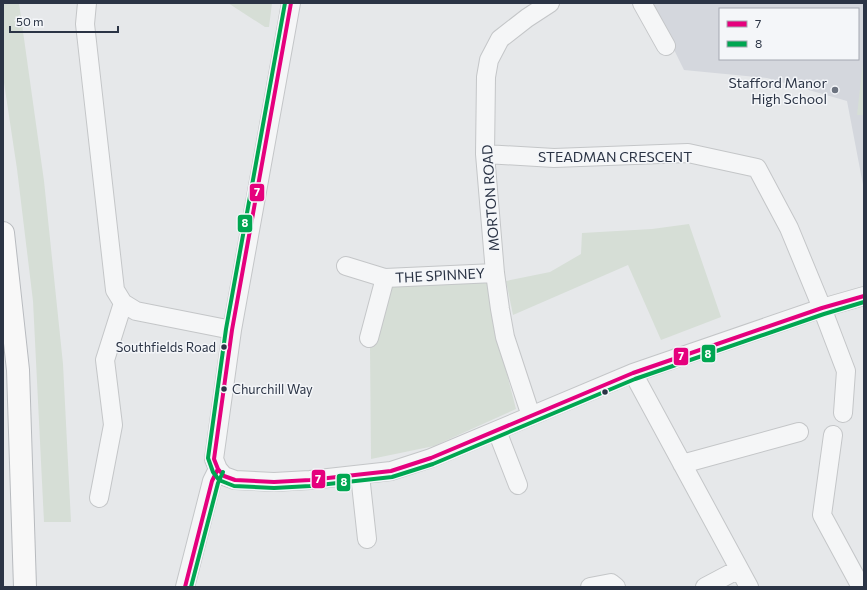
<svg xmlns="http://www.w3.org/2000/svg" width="867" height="590" viewBox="0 0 867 590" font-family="Commissioner,sans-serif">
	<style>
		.built { fill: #d4d7dd; fill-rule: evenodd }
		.green { fill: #d6ded6 }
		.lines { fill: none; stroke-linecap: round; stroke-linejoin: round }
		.minor-casing { stroke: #c4c6c8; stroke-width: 20 }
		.highway-casing { stroke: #b8bbbf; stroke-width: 24 }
		.minor { stroke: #f5f6f7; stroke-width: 18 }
		.highway { stroke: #f8f8f8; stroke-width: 22 }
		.bus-1-casing { stroke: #f4f6f9; stroke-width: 7 }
		.bus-2-casing { stroke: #f4f6f9; stroke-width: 7 }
		.bus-1 { stroke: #e5007d; stroke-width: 4 }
		.bus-2 { stroke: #00a651; stroke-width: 4 }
		.poi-dot { fill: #6c737f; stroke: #f4f6f9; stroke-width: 1.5 }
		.bus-dot { fill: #2b3445; stroke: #f4f6f9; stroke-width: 1.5 }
		.labels { text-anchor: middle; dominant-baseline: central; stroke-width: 3; stroke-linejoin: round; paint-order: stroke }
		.bus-label { font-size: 13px; fill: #2b3445; stroke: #f4f6f9; text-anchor: end }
		.poi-label { font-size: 14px; fill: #2b3445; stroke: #f4f6f9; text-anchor: end }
		.street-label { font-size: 14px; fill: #2b3445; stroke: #f4f6f9 }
		.line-badge { stroke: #f4f6f9; stroke-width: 1.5 }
		.badge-label { font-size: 11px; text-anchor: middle; font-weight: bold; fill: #fff }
	</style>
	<rect width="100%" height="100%" fill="#e6e8ea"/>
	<path class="built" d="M 651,3 L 864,3 L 864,190 L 847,101 L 767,78 L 684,70 ZM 720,9 L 858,9 L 858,59 L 720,59 Z"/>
	<path class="green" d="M 3,3 L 19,3 L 44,181 L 63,364 L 71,522 L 44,522 L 33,301 L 17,169 L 3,76 Z
		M 228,3 L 272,3 L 269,27 L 265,27 Z
		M 864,53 L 864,115 L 857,115 Z
		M 689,224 L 721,317 L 661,340 L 628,265 L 513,315 L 506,281 L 550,272 L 581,254 L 582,233 L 652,229 Z
		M 486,276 L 495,328 L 516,409 L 434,446 L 371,459 L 370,348 L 389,284 Z"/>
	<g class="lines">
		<defs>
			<path id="minor" d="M 87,3 L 85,24 L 115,290 L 123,303 L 136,311 L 232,330
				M 291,3 L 232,330 L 214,459 L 218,469 L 224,476 L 235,480 L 274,482 L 310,480 L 391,471 L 431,458 L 633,373 L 822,308 L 864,296
				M 642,3 L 666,46
				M 485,154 L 554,158 L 688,153 L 757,168 L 789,228 L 822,308 L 846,371 L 843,413
				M 346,266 L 385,278 L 369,338
				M 385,278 L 495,273
				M 633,373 L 749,587
				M 531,416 L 505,337 L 500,309 L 495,273 L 485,154 L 486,77 L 489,60 L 500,39 L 527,18 L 550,3
				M 497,431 L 518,485
				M 833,435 L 822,515 L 861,587
				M 682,464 L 799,432
				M 360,475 L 367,539
				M 99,498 L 113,425 L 105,360 L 123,303
				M 185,587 L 212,481 L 218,469
				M 590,587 L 611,583 L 616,587
				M 705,587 L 739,569"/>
			<path id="highway" d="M 3,233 L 18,370 L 25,587"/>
		</defs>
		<use href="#minor" class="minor-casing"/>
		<use href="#highway" class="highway-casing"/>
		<use href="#minor" class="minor"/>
		<use href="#highway" class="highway"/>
		<defs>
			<path id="bus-1" d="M 291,3 L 232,330 L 214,459 L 218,469 L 224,476 L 235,480 L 274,482 L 310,480 L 391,471 L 431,458 L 633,373 L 822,308 L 864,296
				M 185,587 L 212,481 L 218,469"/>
			<path id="bus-2" d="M 285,3 L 226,329 L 208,458 L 213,472 L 219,480 L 234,486 L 274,488 L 310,486 L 392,477 L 433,464 L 635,379 L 824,314 L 864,302
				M 191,587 L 218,483 L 223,472"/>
		</defs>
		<use href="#bus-1" class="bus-1-casing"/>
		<use href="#bus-2" class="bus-2-casing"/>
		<use href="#bus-1" class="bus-1"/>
		<use href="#bus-2" class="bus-2"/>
	</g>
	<circle class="poi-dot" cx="835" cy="90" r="4"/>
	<g class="bus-dot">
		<circle cx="224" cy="347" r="3.5"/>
		<circle cx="224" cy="389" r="3.5"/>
		<circle cx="605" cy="392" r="3.5"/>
	</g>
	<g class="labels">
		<g class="bus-label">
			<text x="216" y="347">Southfields Road</text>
			<text x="232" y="389" text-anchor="start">Churchill Way</text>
		</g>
		<g class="poi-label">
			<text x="827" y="82">Stafford Manor<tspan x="827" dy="16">High School</tspan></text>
		</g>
		<g class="street-label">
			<text x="615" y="156">STEADMAN CRESCENT</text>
			<text transform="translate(490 198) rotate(-94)">MORTON ROAD</text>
			<text transform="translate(440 275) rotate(-3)">THE SPINNEY</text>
		</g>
	</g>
	<g class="line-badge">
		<rect x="249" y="183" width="16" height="19" rx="4" fill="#e5007d"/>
		<rect x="237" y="214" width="16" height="19" rx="4" fill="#00a651"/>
		<rect x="701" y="344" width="15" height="19" rx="4" fill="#00a651"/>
		<rect x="673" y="347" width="16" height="19" rx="4" fill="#e5007d"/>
		<rect x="311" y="469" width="15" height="20" rx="4" fill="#e5007d"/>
		<rect x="336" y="473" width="15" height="19" rx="4" fill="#00a651"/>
	</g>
	<g class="badge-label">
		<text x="257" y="196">7</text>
		<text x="245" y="227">8</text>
		<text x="708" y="358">8</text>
		<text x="681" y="360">7</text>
		<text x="318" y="483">7</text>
		<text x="344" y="486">8</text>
	</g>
	<rect width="867" height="590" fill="none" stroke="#2b3445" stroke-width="8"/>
	<rect x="719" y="8" width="140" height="52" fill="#f4f6f9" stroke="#a4a8b1"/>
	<rect x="727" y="21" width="20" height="6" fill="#e5007d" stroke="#a4a8b1"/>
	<text x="755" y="28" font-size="12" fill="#2b3445">7</text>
	<rect x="727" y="41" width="20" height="6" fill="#00a651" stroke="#a4a8b1"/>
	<text x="755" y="48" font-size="12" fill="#2b3445">8</text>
	<path d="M10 26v6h108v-6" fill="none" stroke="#2b3445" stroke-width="2"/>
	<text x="16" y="26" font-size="12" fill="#2b3445" stroke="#f4f6f9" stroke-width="3" paint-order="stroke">50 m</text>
</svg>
